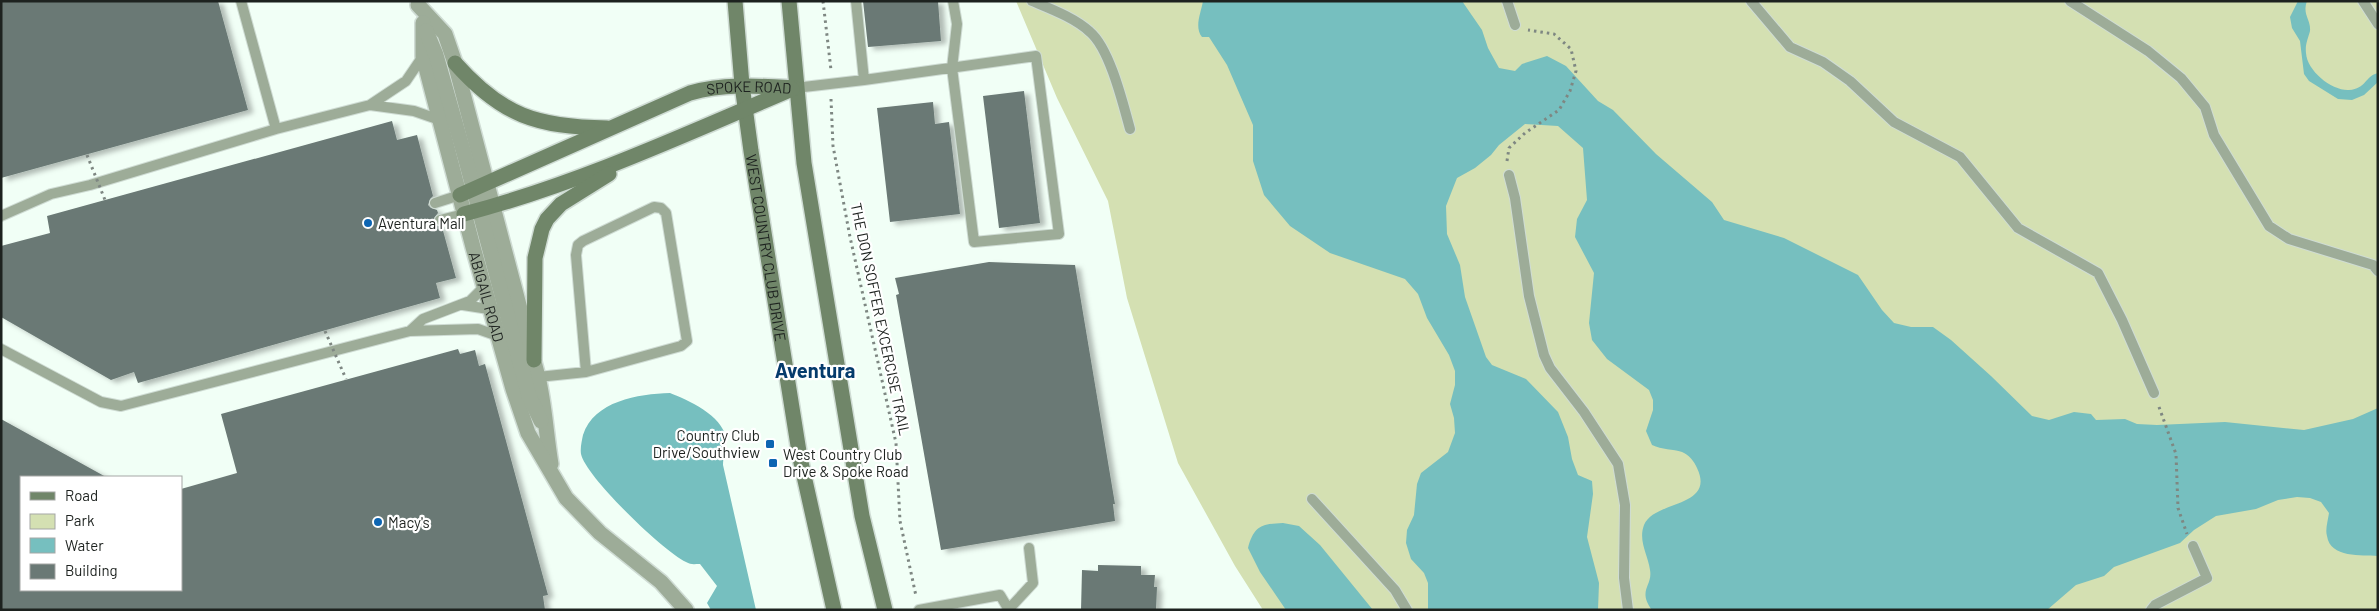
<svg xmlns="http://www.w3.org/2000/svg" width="2379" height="611" viewBox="0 0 2379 611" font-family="Barlow,sans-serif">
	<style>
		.green { fill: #d4e0b2 }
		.water { fill: #76bfbf }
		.building { fill: #6a7975; filter: url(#shadow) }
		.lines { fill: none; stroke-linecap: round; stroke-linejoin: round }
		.lane-casing { stroke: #cfdcd4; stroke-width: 12 }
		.street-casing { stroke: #cfdcd4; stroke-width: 18 }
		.secondary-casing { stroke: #cfdcd4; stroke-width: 18 }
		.path { stroke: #7e8782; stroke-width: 3; stroke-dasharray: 2.5 4; stroke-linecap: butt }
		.lane { stroke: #9dac98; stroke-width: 10 }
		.street { stroke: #9dac98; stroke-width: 15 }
		.secondary { stroke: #708669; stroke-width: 15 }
		.path-bridge { stroke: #7e8782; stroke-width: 3; stroke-dasharray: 2.5 4; stroke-linecap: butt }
		.poi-dot { fill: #0d65b2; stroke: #fff; stroke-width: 2 }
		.labels { text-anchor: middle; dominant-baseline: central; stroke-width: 4.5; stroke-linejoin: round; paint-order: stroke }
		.street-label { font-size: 15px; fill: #1d221f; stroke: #fff }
		.poi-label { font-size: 15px; fill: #1d221f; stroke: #fff; text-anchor: start }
		.district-label { font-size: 20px; font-weight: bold; fill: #053b6c; stroke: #fff }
	</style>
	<defs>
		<filter id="shadow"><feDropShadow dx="5.5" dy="3" stdDeviation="2.5" flood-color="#0004"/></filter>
	</defs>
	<rect width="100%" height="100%" fill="#f1fff6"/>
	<path class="green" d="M 1016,1 L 2378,1 L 2378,610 L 1263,610 L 1235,566 L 1178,463 L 1127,298 L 1108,201 L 1057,98 Z"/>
	<path class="water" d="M 1203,1 L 1462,1 L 1482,30 L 1488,48 L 1499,68 L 1515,71 L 1522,64 L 1547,56 L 1566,66 L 1598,101 L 1613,110 L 1656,154 L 1712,202 L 1724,220 L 1784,238 L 1858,275 L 1882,310 L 1894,323 L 1911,327 L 1933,327 L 1951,340 L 1991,376 L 2032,416 L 2049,420 L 2074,412 L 2091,414 L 2096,420 L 2125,419 L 2137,424 L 2157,425 L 2225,422 L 2304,430 L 2353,419 L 2378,408 L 2378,556 C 2362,555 2330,558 2327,536 C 2325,530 2328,520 2329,513 L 2321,502 L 2310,498 L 2297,497 L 2278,500 L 2256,509 L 2216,516 L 2194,530 L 2180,543 L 2114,567 L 2104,576 L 2076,585 L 2047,610 L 1652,610 C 1637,590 1653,586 1650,570 C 1648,555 1638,541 1644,525 C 1654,500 1716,508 1697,468 C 1694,461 1689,455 1682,452 C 1673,449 1662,450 1652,445 L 1646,431 L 1653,410 L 1653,400 L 1649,390 L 1607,359 L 1592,340 L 1589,323 L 1594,273 L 1575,237 L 1577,219 L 1587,200 L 1583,148 L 1558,126 L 1525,124 L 1499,145 L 1491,155 L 1475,168 L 1457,178 L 1446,206 L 1447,234 L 1460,265 L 1465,297 L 1486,357 L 1492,365 L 1526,379 L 1558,412 L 1568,437 L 1572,459 L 1578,475 L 1592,481 L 1593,494 L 1587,537 L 1599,583 L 1598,610 L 1428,610 L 1428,583 L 1424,573 L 1411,559 L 1406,543 L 1407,530 L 1414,515 L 1417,484 L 1421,473 L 1448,452 L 1455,433 L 1454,418 L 1450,404 L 1455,385 L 1455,371 L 1449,355 L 1427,318 L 1418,294 L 1405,279 L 1330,253 L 1290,226 L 1264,195 L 1253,161 L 1253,125 L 1227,65 L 1209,37 L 1202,37 C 1194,27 1201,13 1203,1 Z
		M 2298,1 L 2307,1 C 2302,15 2311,19 2310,31 C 2308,39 2305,44 2306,53 C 2307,71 2332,91 2349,90 C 2366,89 2365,76 2378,73 L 2378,82 L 2364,95 L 2352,100 L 2338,99 L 2309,81 L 2304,74 L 2300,41 L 2292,28 L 2290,17 Z
		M 670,393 C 688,400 722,415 726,438 C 727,444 723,457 723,465 L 756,610 L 711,610 L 707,603 L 717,586 L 700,564 C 694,564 691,565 686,562 C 663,551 586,477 581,454 C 580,448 582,440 583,435 C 594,401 638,394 670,393 Z
		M 1283,523 L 1299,526 L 1320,545 L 1373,610 L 1286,610 L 1260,572 L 1248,548 C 1254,526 1261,524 1283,523 Z"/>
	<path class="building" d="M 1,1 L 218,1 L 248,110 L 1,178 Z
		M 863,1 L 938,1 L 941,41 L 868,47 Z
		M 1024,91 L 1040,223 L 999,228 L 983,96 Z
		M 933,102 L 935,124 L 949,122 L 960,214 L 890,222 L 877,108 Z
		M 392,121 L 397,140 L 417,135 L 433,196 L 430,199 L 428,205 L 431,208 L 437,210 L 438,213 L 434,218 L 434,222 L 438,226 L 442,227 L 456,278 L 436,283 L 440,298 L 138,383 L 134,372 L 111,380 L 1,317 L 1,246 L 50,233 L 47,216 Z
		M 989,262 L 1075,265 L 1115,504 L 1113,504 L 1115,521 L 941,550 L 896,295 L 899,294 L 895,278 Z
		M 458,349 L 460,354 L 475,350 L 479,366 L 485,364 L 548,595 L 543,596 L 545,610 L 1,610 L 1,419 L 106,477 L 21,477 L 21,590 L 181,590 L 181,489 L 237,473 L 221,414 Z
		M 1098,565 L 1141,566 L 1141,575 L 1155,575 L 1154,587 L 1157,587 L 1156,610 L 1081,610 L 1082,570 L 1098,571 Z"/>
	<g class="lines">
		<defs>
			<path id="lane" d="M 241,1 L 276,129 L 370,105 L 406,81 L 423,56
				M 856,1 L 864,80
				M 1032,1 C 1051,9 1075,18 1090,32 C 1110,49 1123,104 1130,129
				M 1507,1 L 1515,25
				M 1751,1 L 1790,47 L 1823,62 L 1850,81 L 1894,122 L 1960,157 L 2018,228 L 2098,273 L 2122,320 L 2154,393
				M 2070,1 L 2148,51 L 2181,78 L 2205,107 L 2214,135 L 2269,226 L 2289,239 L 2373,265 L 2378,271
				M 2363,1 L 2378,24
				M 795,88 L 864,80 L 1036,56 L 1059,234 L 974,242 L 952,68 L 957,24 L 953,1
				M 370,105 L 414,111 L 440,120
				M 1509,175 L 1515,198 L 1529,296 L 1544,355 L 1550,368 L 1584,412 L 1618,464 L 1625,505 L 1624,578 L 1628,610
				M 435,203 L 460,195
				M 1,216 L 51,194 L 90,185 L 276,129
				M 440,220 L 464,214
				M 463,305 L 495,310
				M 410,331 L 423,319 L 470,301 L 484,287
				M 1,349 L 101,402 L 121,406 L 410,331 L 478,329 L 498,336
				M 538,377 L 586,372 L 681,346 L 687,341 L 666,213 L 661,208 L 654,207 L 583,241 L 578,245 L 576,255 L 586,372
				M 1312,499 L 1395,590 L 1407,610
				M 919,610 L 1000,595 L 1009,610
				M 1011,610 L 1009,609 L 1033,583 L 1029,548
				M 2151,610 L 2155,605 L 2207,578 L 2193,546"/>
			<g id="street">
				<path d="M 418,5 L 445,34 L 455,63 L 538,377 C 545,406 546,435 551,464"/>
				<path id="s1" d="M 423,23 L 423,56 L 473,247 L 513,389 L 528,433 L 566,498 L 600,533 L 661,582 L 686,610"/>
				<path d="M 426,31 L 436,55 L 465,157 L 529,396 L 541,421"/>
			</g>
			<g id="secondary">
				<path id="s2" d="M 735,1 L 742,85 L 751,151 L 800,458 L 834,610"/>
				<path d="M 789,1 L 804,163 L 862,516 L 885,610"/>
				<path d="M 455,63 C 502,116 537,127 607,128"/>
				<path id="s3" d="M 460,195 L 690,93 C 725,83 760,86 795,88"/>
				<path d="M 464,214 C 578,184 684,135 792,89"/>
				<path d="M 534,360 L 535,258 L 542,229 L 547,219 L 561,204 L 609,174"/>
			</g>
		</defs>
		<use href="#lane" class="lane-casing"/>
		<use href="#street" class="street-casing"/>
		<use href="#secondary" class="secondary-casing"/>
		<path class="path" d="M 823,1 L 831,70
			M 831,99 L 833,146 L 850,237 L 896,443 L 900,521 L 916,596
			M 1507,161 L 1509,148 L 1525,133 L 1559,110 L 1570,91 L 1576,71 L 1571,49 L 1554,34 L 1528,30
			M 2159,407 L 2176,454 L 2178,508 L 2187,534"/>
		<use href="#lane" class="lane"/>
		<use href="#street" class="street"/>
		<use href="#secondary" class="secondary"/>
		<path class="path-bridge" d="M 87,155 L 105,200
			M 325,331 L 346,379"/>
	</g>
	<g class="poi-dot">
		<circle cx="368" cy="223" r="5"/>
		<rect x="765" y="439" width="10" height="10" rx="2.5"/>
		<rect x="768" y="458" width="10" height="10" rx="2.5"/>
		<circle cx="378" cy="522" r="5"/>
	</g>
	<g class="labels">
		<g class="street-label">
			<text stroke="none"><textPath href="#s3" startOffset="311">SPOKE ROAD</textPath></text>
			<text stroke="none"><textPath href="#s2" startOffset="249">WEST COUNTRY CLUB DRIVE</textPath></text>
			<text stroke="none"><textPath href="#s1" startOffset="282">ABIGAIL ROAD</textPath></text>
			<text transform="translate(881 319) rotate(78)">THE DON SOFFER EXCERCISE TRAIL</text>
		</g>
		<g class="poi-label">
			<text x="378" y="223">Aventura Mall</text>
			<text x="760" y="435" text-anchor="end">Country Club<tspan x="760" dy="17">Drive/Southview</tspan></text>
			<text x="783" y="454">West Country Club<tspan x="783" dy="17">Drive &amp; Spoke Road</tspan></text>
			<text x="388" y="522">Macy's</text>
		</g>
		<g class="district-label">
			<text x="815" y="370">Aventura</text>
		</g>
	</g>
	<rect width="2379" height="611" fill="none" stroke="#1d221f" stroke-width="5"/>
	<rect x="20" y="476" width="162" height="115" fill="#ffffff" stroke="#a5a7a5"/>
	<rect x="30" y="492" width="25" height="8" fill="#708669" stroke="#a5a7a5"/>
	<text x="65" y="501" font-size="15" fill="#1d221f">Road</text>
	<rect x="30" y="514" width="25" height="15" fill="#d4e0b2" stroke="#a5a7a5"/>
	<text x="65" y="526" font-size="15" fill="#1d221f">Park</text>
	<rect x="30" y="538" width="25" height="15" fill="#76bfbf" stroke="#a5a7a5"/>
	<text x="65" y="551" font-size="15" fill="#1d221f">Water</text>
	<rect x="30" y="564" width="25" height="15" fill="#6a7975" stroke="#a5a7a5"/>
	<text x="65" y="576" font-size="15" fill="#1d221f">Building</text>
</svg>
